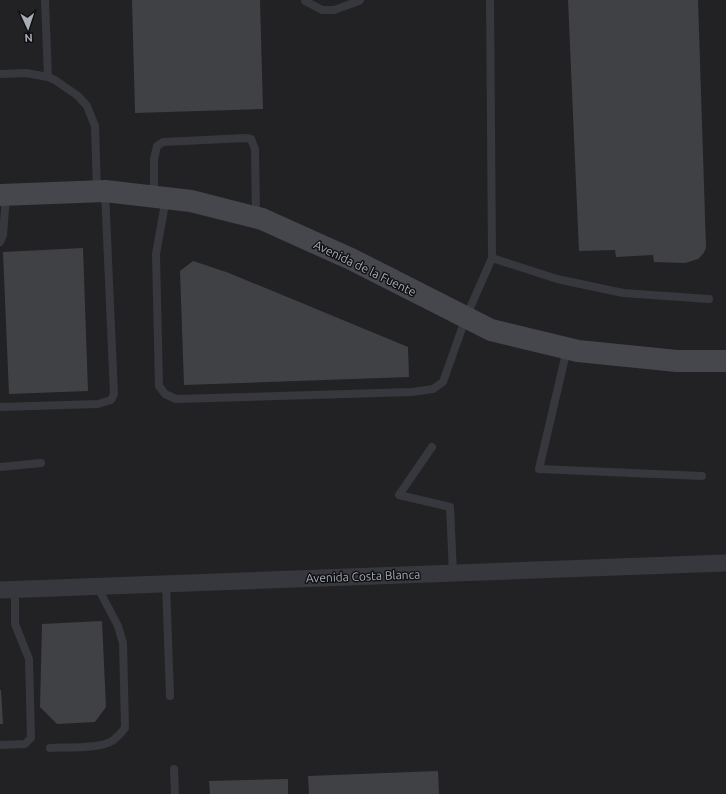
<svg xmlns="http://www.w3.org/2000/svg" width="726" height="794" viewBox="0 0 726 794" font-family="Ubuntu,sans-serif">
	<style>
		.built { fill: #222225 }
		.building { fill: #404145 }
		.lines { fill: none; stroke-linecap: round; stroke-linejoin: round }
		.lane { stroke: #37383d; stroke-width: 8 }
		.street { stroke: #37383d; stroke-width: 17 }
		.secondary { stroke: #45474d; stroke-width: 22 }
		.labels { text-anchor: middle; dominant-baseline: central; stroke-width: 3; stroke-linejoin: round; paint-order: stroke }
		.street-label { font-size: 12px; fill: #a8adb8; stroke: #111113 }
	</style>
	<rect width="100%" height="100%" fill="#161618"/>
	<path class="built" d="M 0,0 L 726,0 L 726,794 L 0,794 Z"/>
	<path class="building" d="M 132,0 L 260,0 L 263,109 L 135,113 Z
		M 568,0 L 698,0 L 706,248 L 703,254 L 698,259 L 685,263 L 654,262 L 653,255 L 616,257 L 615,250 L 579,251 Z
		M 83,248 L 88,391 L 9,394 L 3,252 Z
		M 193,261 L 229,273 L 408,347 L 409,377 L 184,385 L 180,271 Z
		M 102,621 L 106,707 L 95,722 L 57,724 L 40,707 L 42,624 Z
		M 0,690 L 1,690 L 3,724 L 0,724 Z
		M 438,771 L 439,794 L 309,794 L 308,776 Z
		M 288,779 L 288,794 L 210,794 L 209,781 Z"/>
	<g class="lines">
		<path class="lane" d="M 45,0 L 48,77
			M 305,0 L 305,1 L 322,10 L 334,10 L 359,1 L 360,0
			M 490,0 L 492,258 L 557,279 L 623,293 L 709,299
			M 0,74 L 26,73 L 48,77 L 55,80 L 78,96 L 87,106 L 95,126 L 97,191
			M 154,196 L 154,159 L 157,146 L 163,142 L 246,138 L 251,139 L 255,149 L 256,217
			M 166,198 L 156,254 L 159,386 L 165,394 L 176,399 L 412,392 L 433,389 L 443,382 L 466,317 L 492,258
			M 0,242 L 3,235 L 6,196
			M 567,349 L 539,469 L 702,476
			M 0,407 L 98,404 L 111,400 L 114,394 L 105,192
			M 432,447 L 399,495 L 450,507 L 453,573
			M 0,467 L 41,463
			M 166,584 L 170,696
			M 0,745 L 25,744 L 31,738 L 29,659 L 15,624 L 15,590
			M 50,748 C 65,747 100,749 112,741 C 117,738 121,733 125,728 L 123,643 L 118,626 L 97,586
			M 174,769 L 175,794"/>
		<path class="street" d="M 0,590 L 726,563"/>
		<path class="secondary" d="M 0,195 L 105,191 L 191,201 L 262,219 L 351,259 L 491,330 L 578,351 L 677,361 L 726,361"/>
	</g>
	<g class="labels">
		<g class="street-label">
			<text transform="translate(365 268) rotate(26)">Avenida de la Fuente</text>
			<text transform="translate(363 576) rotate(-2)">Avenida Costa Blanca</text>
		</g>
	</g>
	<g transform="translate(28 28) rotate(177)" stroke="#111113" stroke-width="3" paint-order="stroke">
	<path d="M0-3L7 15L0 10L-7 15Z" fill="#a8adb8"/>
	<text y="-6" font-size="11" font-weight="bold" text-anchor="middle" fill="#a8adb8">N</text>
	</g>
</svg>
